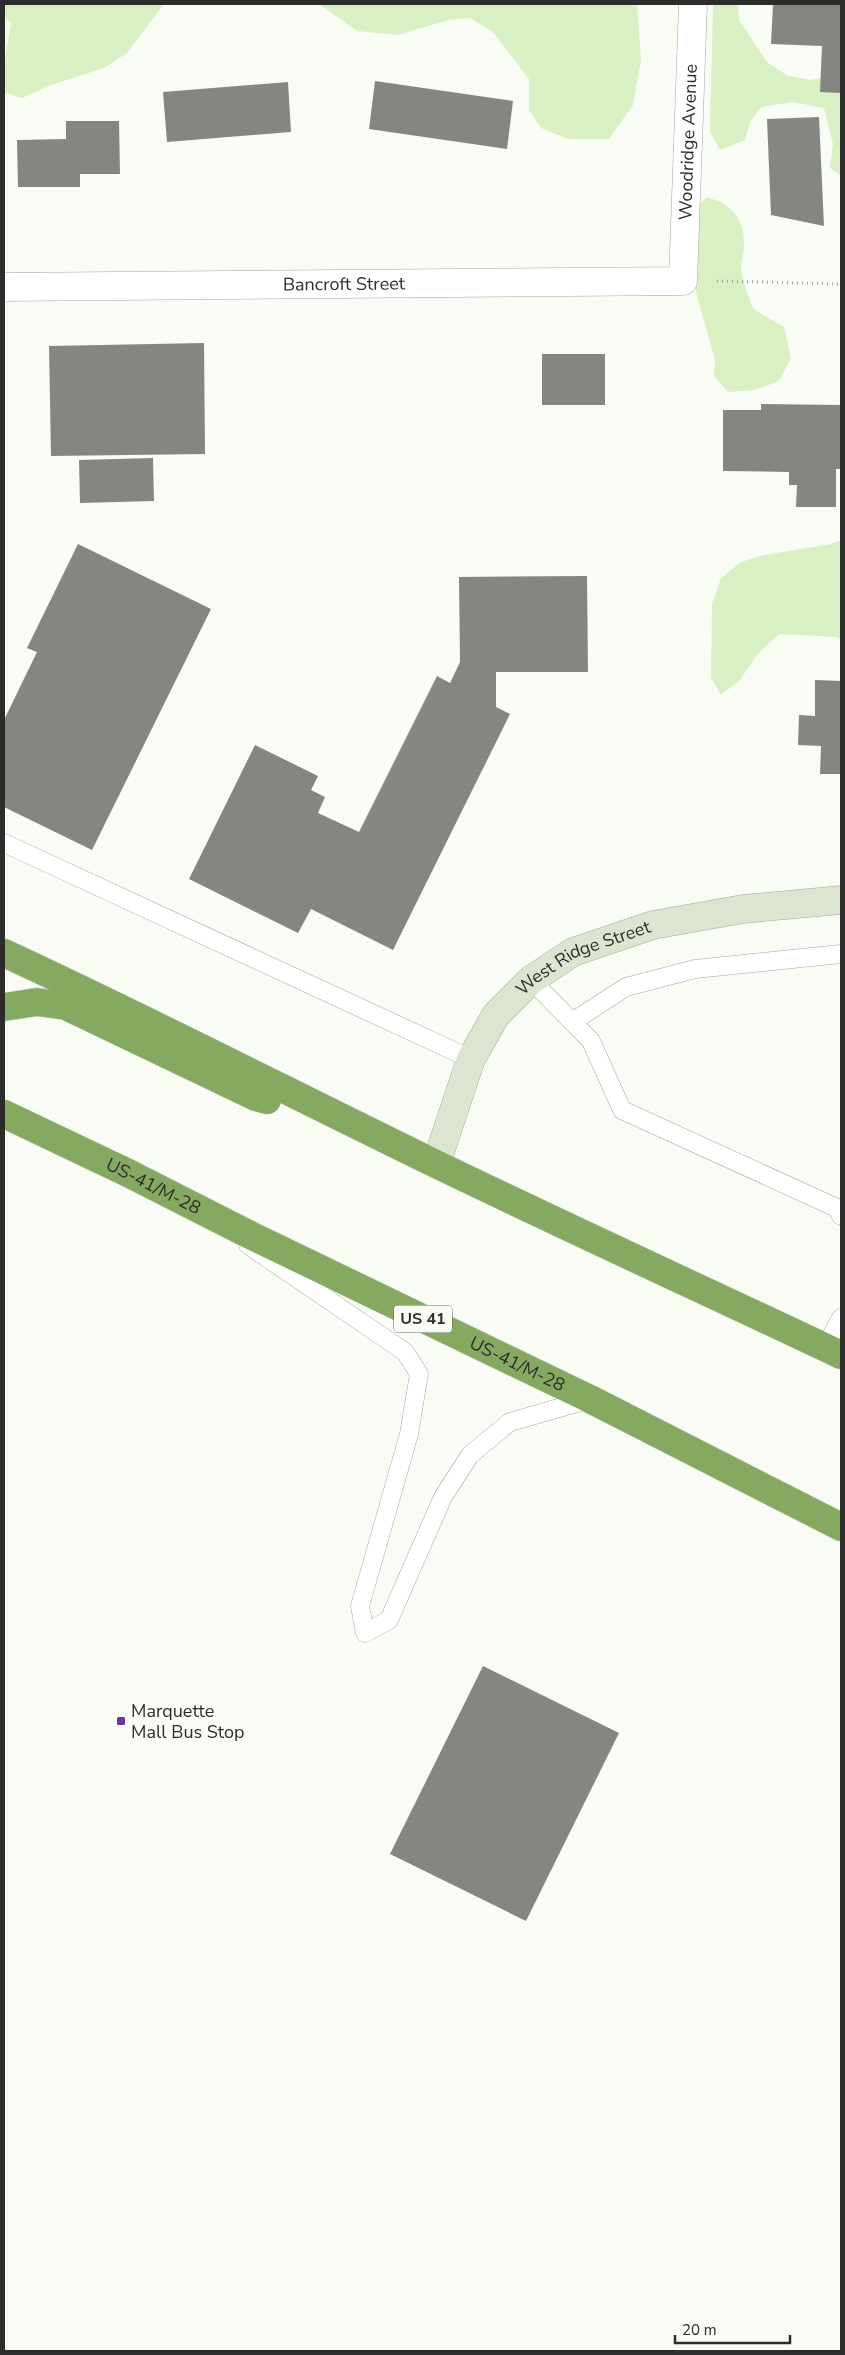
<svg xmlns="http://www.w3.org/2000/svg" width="845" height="2355" viewBox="0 0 845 2355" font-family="'Nunito Sans',sans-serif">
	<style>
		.green { fill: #d8f0c3 }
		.building { fill: #848781 }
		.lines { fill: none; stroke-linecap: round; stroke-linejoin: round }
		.lane-casing { stroke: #a2a6a0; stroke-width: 19 }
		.street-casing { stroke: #a2a6a0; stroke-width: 29 }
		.secondary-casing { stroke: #a2a6a0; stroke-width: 29 }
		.highway-casing { stroke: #d9d9d9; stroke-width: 29 }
		.path { stroke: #9fa29d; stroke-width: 3; stroke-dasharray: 1 4; stroke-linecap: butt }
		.lane { stroke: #fff; stroke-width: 18 }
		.street { stroke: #fff; stroke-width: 28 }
		.secondary { stroke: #dbe5d0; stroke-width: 28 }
		.highway { stroke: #86a961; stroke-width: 28 }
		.poi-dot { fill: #772ea1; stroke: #f8fcf5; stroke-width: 2 }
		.labels { text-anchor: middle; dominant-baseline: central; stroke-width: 4; stroke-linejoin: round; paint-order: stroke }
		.shield { fill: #f8fcf5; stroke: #696b68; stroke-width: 1 }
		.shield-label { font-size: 16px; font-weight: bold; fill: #2c2d2b }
		.street-label { font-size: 18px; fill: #2c2d2b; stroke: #f8fcf5 }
		.poi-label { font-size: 18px; fill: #2c2d2b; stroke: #f8fcf5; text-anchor: start }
	</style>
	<rect width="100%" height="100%" fill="#f8fcf5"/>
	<path class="green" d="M 4,4 L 164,4 L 127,53 L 104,68 L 51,85 L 22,98 L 4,92 L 4,67 L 11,22 L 4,18 Z
		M 319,4 L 637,4 L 641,60 L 633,105 L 609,139 L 568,139 L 541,128 L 529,110 L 529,79 L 493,32 L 470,18 L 448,20 L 398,35 L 357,31 Z
		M 713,4 L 738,4 L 739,20 L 767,62 L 788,76 L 810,80 L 841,75 L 841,176 L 830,168 L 833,144 L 824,108 L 793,102 L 761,107 L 750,122 L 745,140 L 720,150 L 710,132 Z
		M 706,197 C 733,204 745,219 744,248 C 743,254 741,261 741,267 C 742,281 749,296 753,309 L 784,327 L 791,358 L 779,381 L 755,390 L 728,392 L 714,376 L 715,360 L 696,292 L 695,237 L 699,206 Z
		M 841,540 L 841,640 L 837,637 L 779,634 L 757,655 L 740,680 L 721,695 L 711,678 L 712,604 L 721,578 L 741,562 L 764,555 L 831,544 Z"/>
	<path class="building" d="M 773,4 L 841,4 L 841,93 L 820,92 L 822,46 L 771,44 Z
		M 375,81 L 513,101 L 507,149 L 369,129 Z
		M 288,82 L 291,132 L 167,142 L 163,92 Z
		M 819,117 L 824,226 L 771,215 L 767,119 Z
		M 66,121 L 119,121 L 120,174 L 80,174 L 80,187 L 18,187 L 17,140 L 66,139 Z
		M 204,343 L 205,454 L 51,456 L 49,346 Z
		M 542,354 L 605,354 L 605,405 L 542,405 Z
		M 761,404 L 841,405 L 841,469 L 836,469 L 836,507 L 796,507 L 797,485 L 789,485 L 789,472 L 723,471 L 723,410 L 761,410 Z
		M 153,458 L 154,501 L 80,503 L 79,460 Z
		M 78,544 L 211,609 L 92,850 L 4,807 L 4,720 L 37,652 L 27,648 Z
		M 587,576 L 588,672 L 496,672 L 496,707 L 510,714 L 393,950 L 311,909 L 298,933 L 189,879 L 255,745 L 318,776 L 311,790 L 325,797 L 318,813 L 359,832 L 437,676 L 450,683 L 460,662 L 459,577 Z
		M 815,680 L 841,681 L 841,774 L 820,774 L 821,746 L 798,745 L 799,715 L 815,716 Z
		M 483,1666 L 619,1733 L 526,1921 L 390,1854 Z"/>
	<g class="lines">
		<defs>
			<path id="lane" d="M 4,843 L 471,1059
				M 531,980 L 591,1041 L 622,1110 L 837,1208 L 841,1216
				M 572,1022 L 626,987 L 695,969 L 841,954
				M 248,1245 L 405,1352 L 419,1374 L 409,1434 L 360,1606 L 365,1633 L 389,1620 L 443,1497 L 470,1455 L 510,1422 L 590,1399
				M 825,1347 L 841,1318"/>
			<g id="street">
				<path id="s1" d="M 4,287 L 683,281 L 693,4"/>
			</g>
			<g id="secondary">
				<path id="s2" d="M 436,1164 L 471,1059 L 496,1015 L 531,980 L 573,952 L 653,925 L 743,909 L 841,900"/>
			</g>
			<g id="highway">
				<path d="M 4,953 C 149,1020 292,1094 436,1164 C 570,1229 706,1291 841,1355"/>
				<path d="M 4,1007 L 37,1002 L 66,1006 L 256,1097 L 267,1100"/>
				<path id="s3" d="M 4,1114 L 128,1173 L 252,1236 L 590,1399 L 841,1527"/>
			</g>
		</defs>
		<use href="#lane" class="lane-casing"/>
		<use href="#street" class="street-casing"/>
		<use href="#secondary" class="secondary-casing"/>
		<use href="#highway" class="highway-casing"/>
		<path class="path" d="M 717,281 L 841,284"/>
		<use href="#lane" class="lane"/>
		<use href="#street" class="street"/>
		<use href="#secondary" class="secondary"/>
		<use href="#highway" class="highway"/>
	</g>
	<rect class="poi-dot" x="116" y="1716" width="10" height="10" rx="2.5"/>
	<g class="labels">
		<rect class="shield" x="394" y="1305.5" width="58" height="27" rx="4"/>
		<g class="shield-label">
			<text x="423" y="1319">US 41</text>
		</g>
		<g class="street-label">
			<text stroke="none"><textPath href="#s1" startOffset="818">Woodridge Avenue</textPath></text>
			<text stroke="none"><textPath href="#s1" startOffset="340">Bancroft Street</textPath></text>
			<text stroke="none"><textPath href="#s2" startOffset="268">West Ridge Street</textPath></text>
			<text stroke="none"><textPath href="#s3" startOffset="166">US-41/M-28</textPath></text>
			<text stroke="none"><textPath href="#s3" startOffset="571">US-41/M-28</textPath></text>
		</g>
		<g class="poi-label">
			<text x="131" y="1711">Marquette<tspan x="131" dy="21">Mall Bus Stop</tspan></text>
		</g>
	</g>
	<rect width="845" height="2355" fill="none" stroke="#2c2d2b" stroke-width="10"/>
	<path d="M675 2335v8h115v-8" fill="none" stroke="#2c2d2b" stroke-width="2.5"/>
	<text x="682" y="2335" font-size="15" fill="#2c2d2b" stroke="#f8fcf5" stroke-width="4" paint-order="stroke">20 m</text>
</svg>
